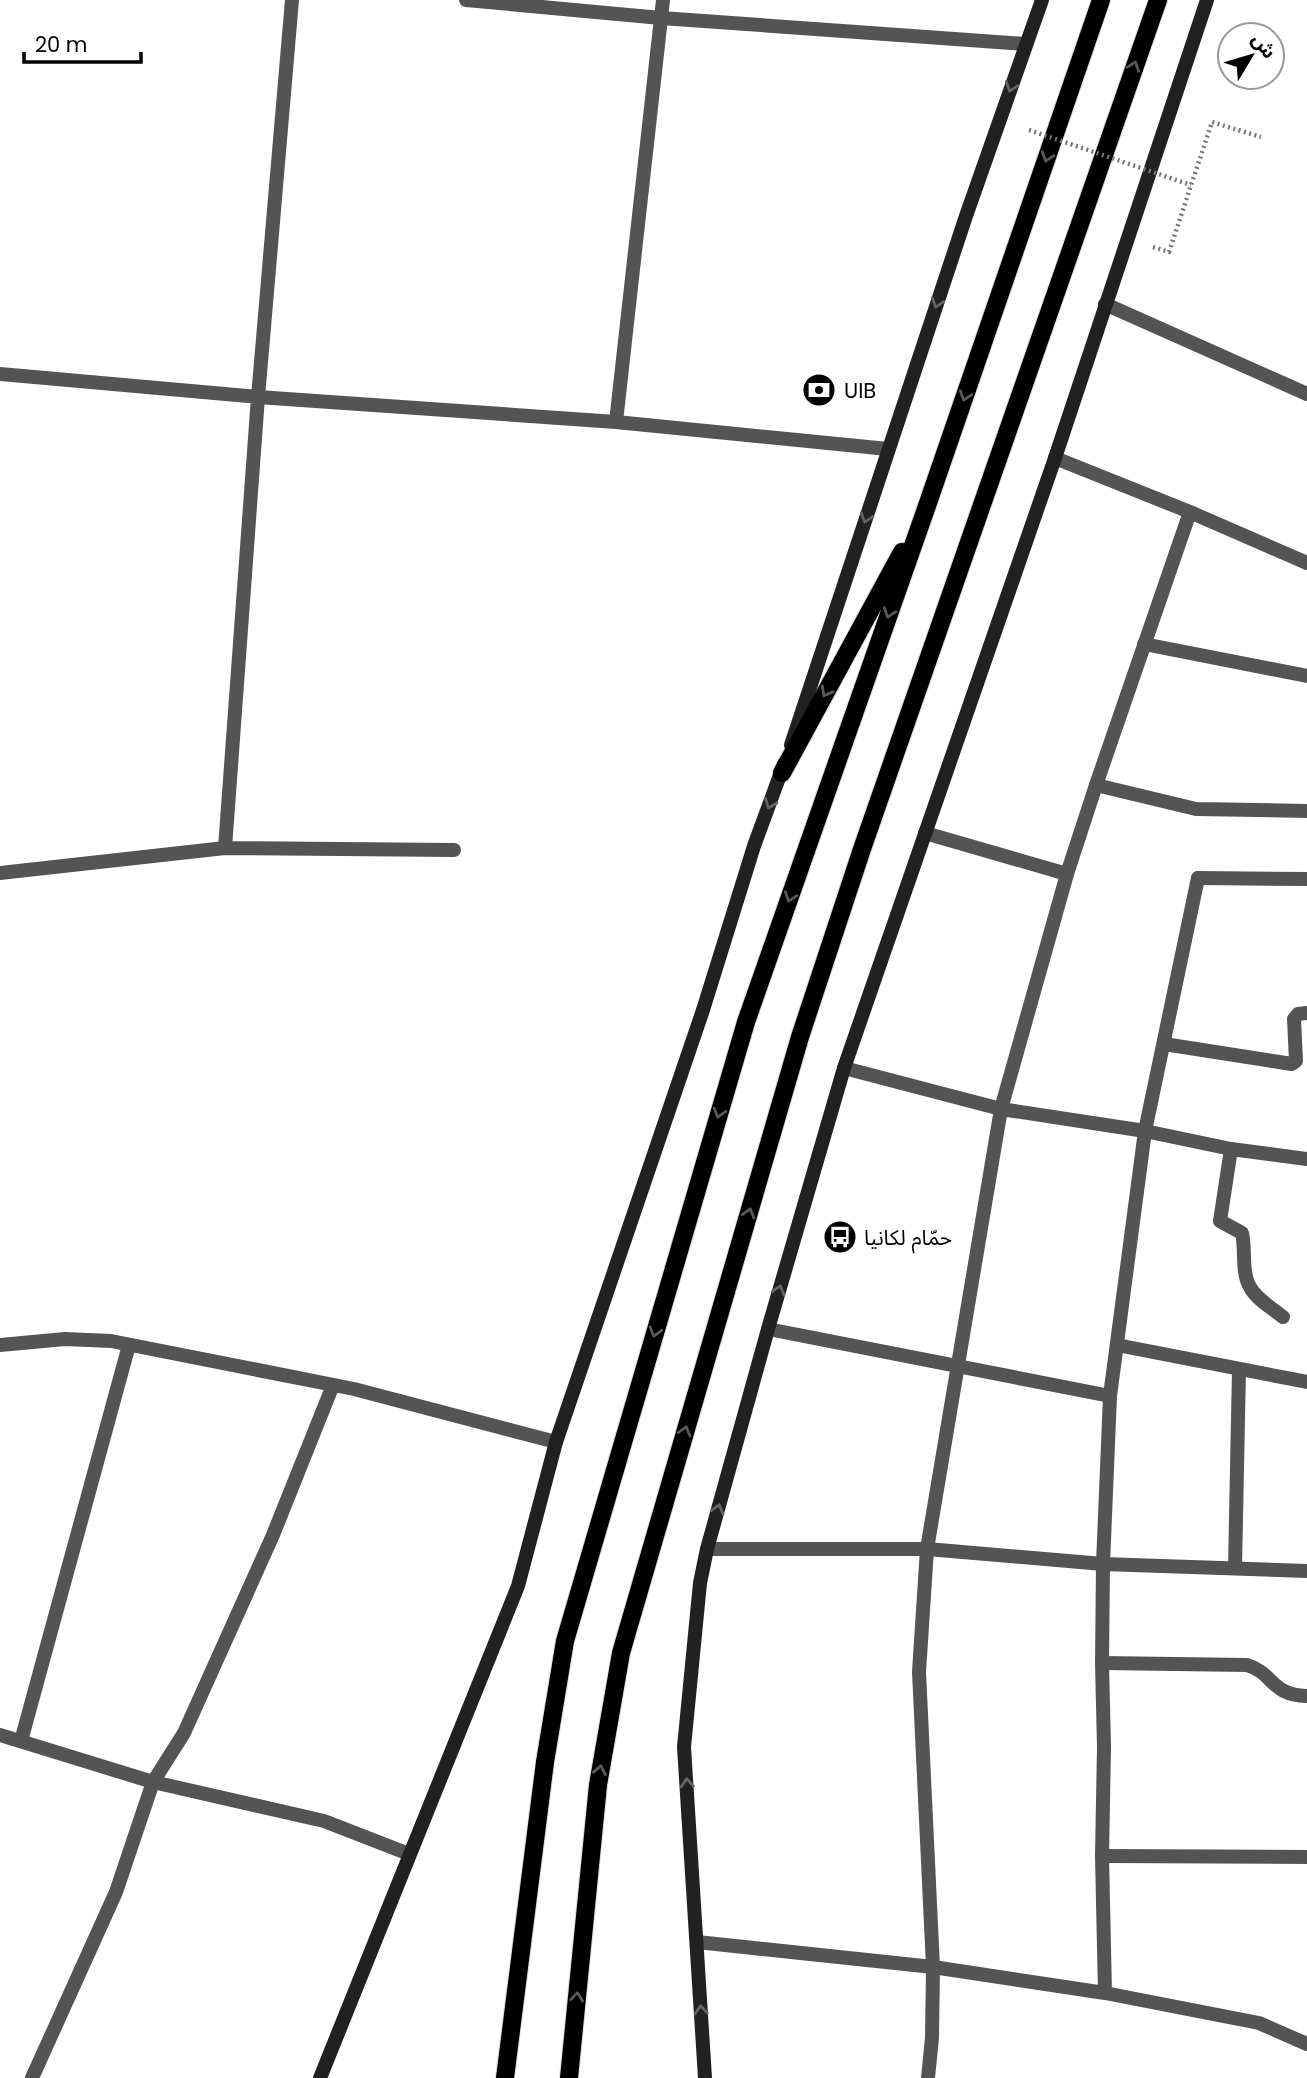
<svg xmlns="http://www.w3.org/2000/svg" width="1307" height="2078" viewBox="0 0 1307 2078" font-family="Poppins,'Noto Sans Arabic',sans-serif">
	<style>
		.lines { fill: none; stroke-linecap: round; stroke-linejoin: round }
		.primary-casing { stroke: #dbdbdb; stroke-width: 20 }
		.path { stroke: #767676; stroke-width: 4.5; stroke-dasharray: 2 3.5; stroke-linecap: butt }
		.pedestrian { stroke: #545454; stroke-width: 14 }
		.minor { stroke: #545454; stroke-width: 14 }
		.secondary { stroke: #212121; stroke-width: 14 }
		.primary { stroke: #000; stroke-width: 18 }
		.path-bridge { stroke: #767676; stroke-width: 4.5; stroke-dasharray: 2 3.5; stroke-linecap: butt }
		.oneway { stroke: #595959 }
		.oneway2 { stroke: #646464 }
		.labels { text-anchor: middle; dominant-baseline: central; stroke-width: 5; stroke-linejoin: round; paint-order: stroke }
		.poi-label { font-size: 21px; fill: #000; stroke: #fff; text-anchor: start }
	</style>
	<rect width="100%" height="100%" fill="#fff"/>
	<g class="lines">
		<defs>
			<path id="primary" d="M 782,773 L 902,552
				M 505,2078 L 545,1762 L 565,1641 L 746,1022 L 928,503 L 1101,0
				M 569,2078 L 598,1785 L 621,1653 L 800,1037 L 862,849 L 1158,0"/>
		</defs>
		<use href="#primary" class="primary-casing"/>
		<path class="path" d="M 1153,247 L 1169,252 L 1212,122 L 1261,137"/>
		<path class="pedestrian" d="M 1144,644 L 1307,676
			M 1096,785 L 1196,809 L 1307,811
			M 1198,878 L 1307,879
			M 1164,1044 L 1292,1064 L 1296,1061 L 1294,1019 L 1298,1014 L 1307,1013
			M 1231,1149 L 1220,1221 L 1242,1233 C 1246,1250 1241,1272 1250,1287 C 1256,1299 1272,1308 1283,1317
			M 1117,1345 L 1307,1382
			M 707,1549 L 927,1549 L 1103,1564 L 1307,1571
			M 1235,1568 L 1239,1369
			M 1102,1663 L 1247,1665 C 1274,1673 1270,1695 1307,1696
			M 1102,1856 L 1307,1857"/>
		<path class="minor" d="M 292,0 L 258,397 L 225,848 L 454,850
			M 466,0 L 661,18 L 1026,44
			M 1105,304 L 1307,394
			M 0,374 L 258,397 L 616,422 L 888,449
			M 616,422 L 663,0
			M 1055,458 L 1190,512 L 1307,563
			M 925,833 L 1067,874
			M 0,873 L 225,848
			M 844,1068 L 1001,1109 L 1145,1131 L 1231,1149 L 1307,1159
			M 768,1329 L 1110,1396
			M 0,1345 L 65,1339 L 111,1341 L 354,1389 L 556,1442
			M 0,1735 L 153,1782 L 324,1821 L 409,1854
			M 21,1741 L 129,1345
			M 697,1942 L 933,1967 L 1105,1993 L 1259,2023 L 1307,2044
			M 1105,1993 L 1102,1856 L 1104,1747 L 1102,1663 L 1103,1564 L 1110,1396 L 1145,1131 L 1198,878
			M 32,2078 L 116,1892 L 153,1782 L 184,1733 L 273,1535 L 333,1385
			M 928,2078 L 932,2038 L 933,1967 L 919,1672 L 927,1549 L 1001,1109 L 1067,874 L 1096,785 L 1190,512"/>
		<path class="secondary" d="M 791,745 L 966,216 L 1042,0
			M 320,2078 L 518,1586 L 556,1442 L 703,1010 L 754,846 L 784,764
			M 705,2078 L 684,1747 L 700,1583 L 707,1549 L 768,1329 L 844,1068 L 1055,458 L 1207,0"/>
		<use href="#primary" class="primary"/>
		<path class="path-bridge" d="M 1029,130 L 1191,185"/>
	</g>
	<defs><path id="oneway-chevron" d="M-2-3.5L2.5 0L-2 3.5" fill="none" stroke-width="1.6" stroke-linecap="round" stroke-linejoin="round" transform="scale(1.75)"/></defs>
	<g class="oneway">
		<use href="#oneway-chevron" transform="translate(1134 66) rotate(-71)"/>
		<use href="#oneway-chevron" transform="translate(1047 157) rotate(109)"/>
		<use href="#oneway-chevron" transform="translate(965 396) rotate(109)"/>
		<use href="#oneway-chevron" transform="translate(889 613) rotate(109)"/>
		<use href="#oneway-chevron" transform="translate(826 692) rotate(119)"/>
		<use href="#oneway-chevron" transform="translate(790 897) rotate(109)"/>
		<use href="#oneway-chevron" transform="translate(719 1113) rotate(106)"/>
		<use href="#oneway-chevron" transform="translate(749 1213) rotate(-74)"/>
		<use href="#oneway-chevron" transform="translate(655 1332) rotate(106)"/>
		<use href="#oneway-chevron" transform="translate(685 1431) rotate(-74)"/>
		<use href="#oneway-chevron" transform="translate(600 1770) rotate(-80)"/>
		<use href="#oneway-chevron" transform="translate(577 1997) rotate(-84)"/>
	</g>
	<g class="oneway2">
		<use href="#oneway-chevron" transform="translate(1011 87) rotate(109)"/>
		<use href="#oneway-chevron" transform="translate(937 303) rotate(108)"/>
		<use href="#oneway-chevron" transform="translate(866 518) rotate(108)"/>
		<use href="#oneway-chevron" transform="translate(770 804) rotate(111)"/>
		<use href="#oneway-chevron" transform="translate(779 1290) rotate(-74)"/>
		<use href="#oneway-chevron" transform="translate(718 1509) rotate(-74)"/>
		<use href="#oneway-chevron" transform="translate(687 1783) rotate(-94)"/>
		<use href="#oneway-chevron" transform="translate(701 2010) rotate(-93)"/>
	</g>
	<defs>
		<symbol id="bank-disc" viewBox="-11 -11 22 22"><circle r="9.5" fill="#000" stroke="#fff"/><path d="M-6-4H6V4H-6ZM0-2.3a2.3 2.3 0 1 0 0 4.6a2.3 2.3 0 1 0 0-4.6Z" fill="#fff"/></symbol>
		<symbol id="bus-disc" viewBox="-11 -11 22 22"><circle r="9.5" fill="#000" stroke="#fff"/><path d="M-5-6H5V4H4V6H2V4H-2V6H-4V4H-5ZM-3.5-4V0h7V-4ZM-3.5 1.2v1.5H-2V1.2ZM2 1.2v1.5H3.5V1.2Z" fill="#fff"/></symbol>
	</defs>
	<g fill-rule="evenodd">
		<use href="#bank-disc" x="800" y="371" width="38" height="38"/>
		<use href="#bus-disc" x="821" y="1218" width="38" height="38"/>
	</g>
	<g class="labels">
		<g class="poi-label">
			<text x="844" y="390">UIB</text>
			<text x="864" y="1237">حمّام لكانيا</text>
		</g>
	</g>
	<g transform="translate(1251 56) rotate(52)"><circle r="33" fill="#ffffff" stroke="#999999" stroke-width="2"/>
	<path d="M0-5L12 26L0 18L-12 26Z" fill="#000000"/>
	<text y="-10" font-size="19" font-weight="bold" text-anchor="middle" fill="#000000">ش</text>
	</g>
	<path d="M24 52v10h117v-10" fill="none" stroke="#000000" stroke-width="3.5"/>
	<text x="35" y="52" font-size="21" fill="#000000" stroke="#ffffff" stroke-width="5" paint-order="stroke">20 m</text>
</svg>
